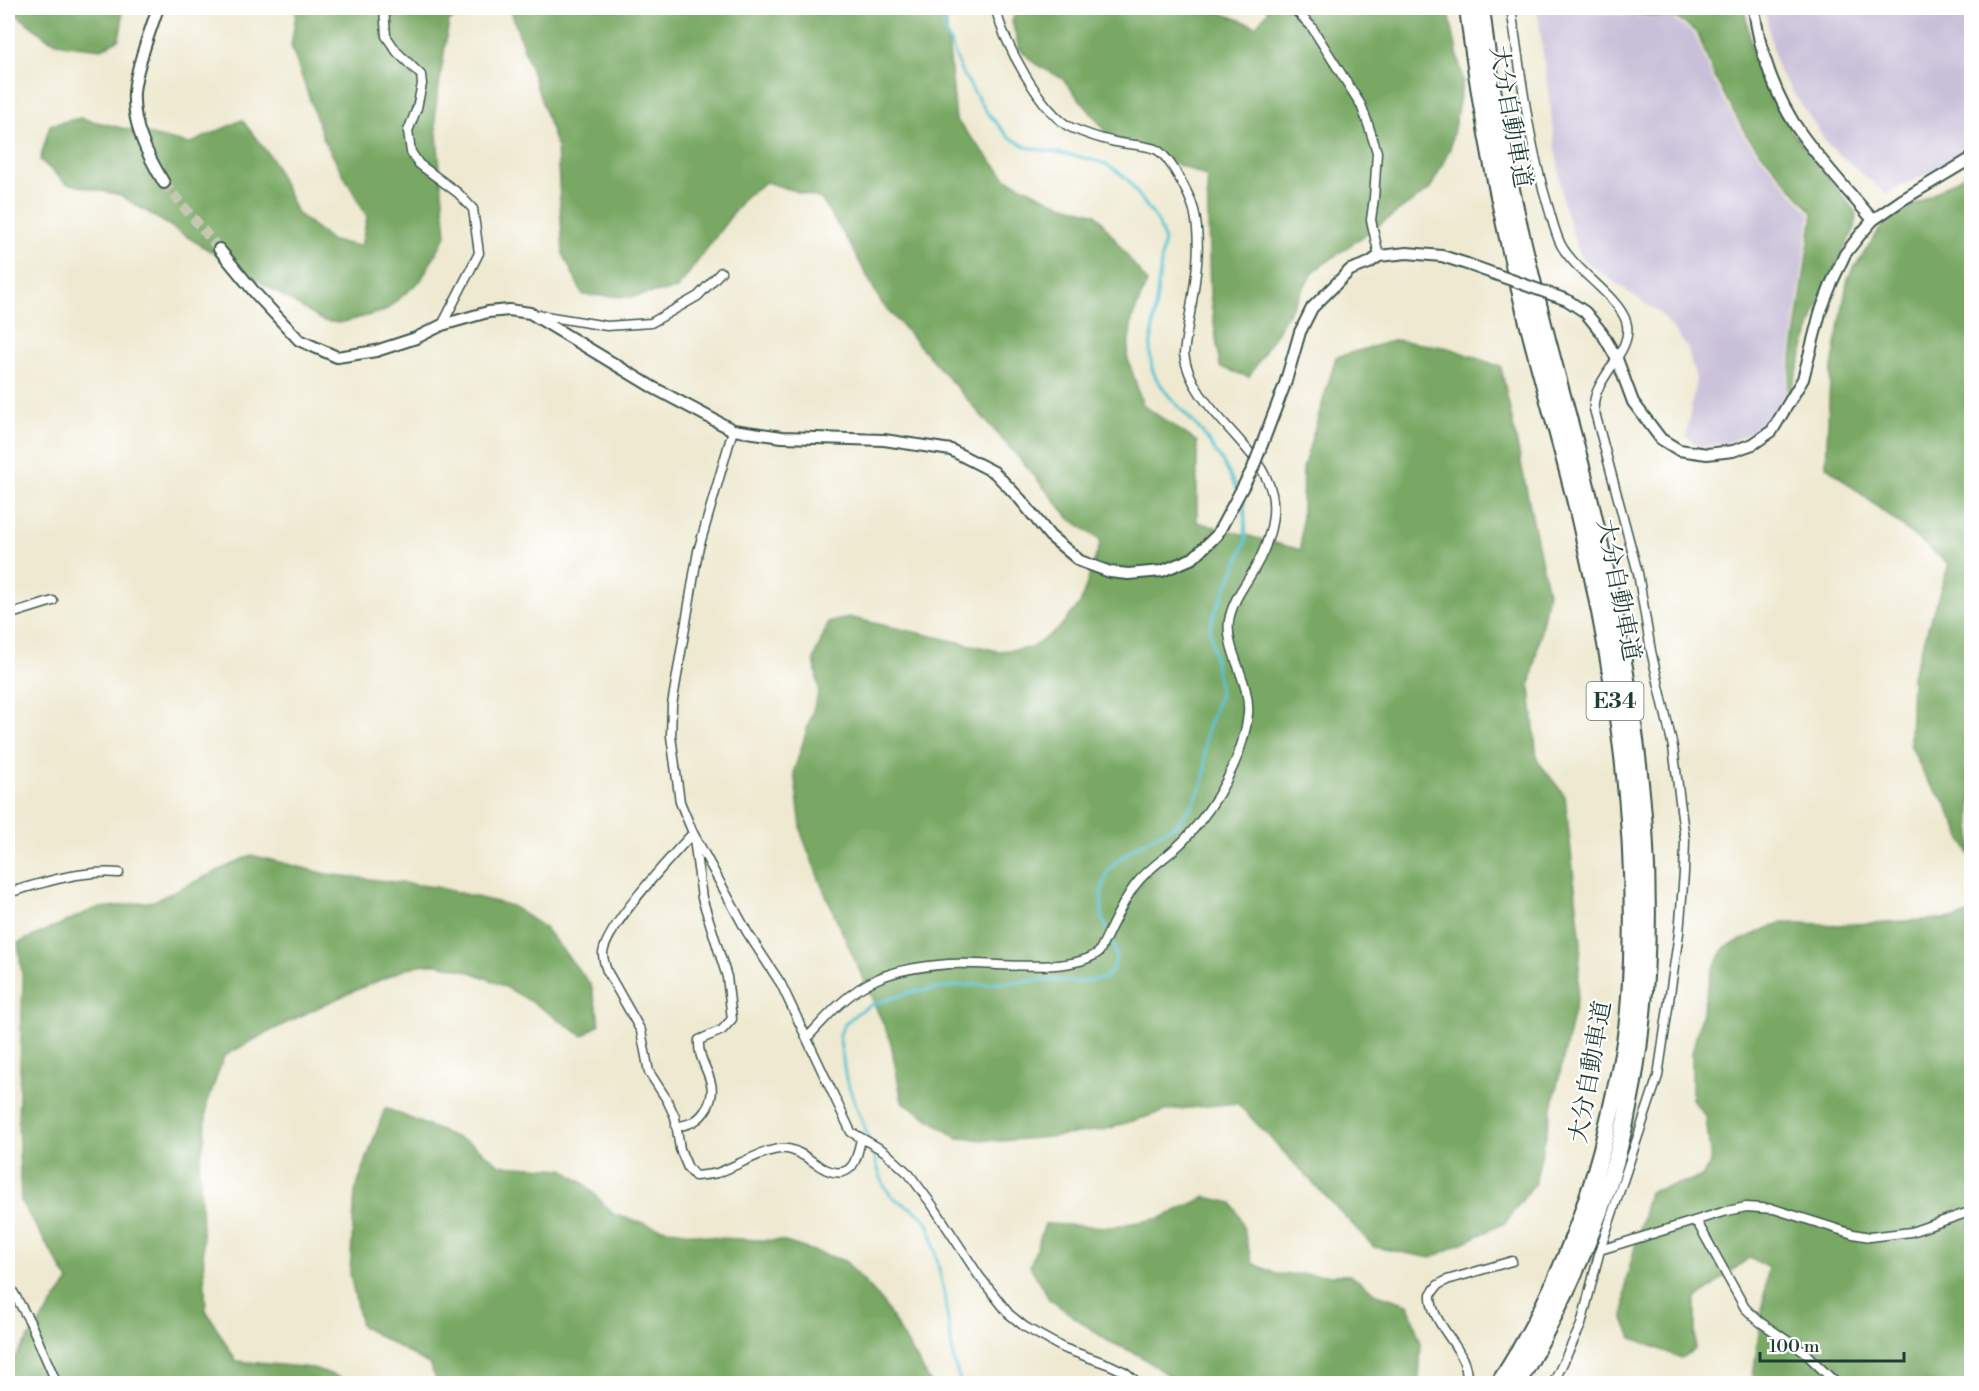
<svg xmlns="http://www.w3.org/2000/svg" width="1979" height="1391" viewBox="0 0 1979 1391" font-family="'Libre Bodoni','Noto Serif JP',serif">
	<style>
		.industrial { fill: #c8bfd8 }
		.forest { fill: #78a863; stroke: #4c724c; stroke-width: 1.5 }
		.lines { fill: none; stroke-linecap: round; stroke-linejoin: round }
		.stream { stroke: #57c1d2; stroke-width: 3 }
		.tertiary-tunnel { stroke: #c5c7b1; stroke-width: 10; stroke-dasharray: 10 5; stroke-linecap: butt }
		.minor-casing { stroke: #3e574b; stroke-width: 11 }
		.tertiary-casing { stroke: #3e574b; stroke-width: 14 }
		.motorway-casing { stroke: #3e574b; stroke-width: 20 }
		.minor { stroke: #fff; stroke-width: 8 }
		.tertiary { stroke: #fff; stroke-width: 10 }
		.motorway { stroke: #fff; stroke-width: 16 }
		.tertiary-bridge-casing { stroke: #3e574b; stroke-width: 14; stroke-linecap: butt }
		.tertiary-bridge { stroke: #fff; stroke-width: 10 }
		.labels { text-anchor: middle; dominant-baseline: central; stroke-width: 4.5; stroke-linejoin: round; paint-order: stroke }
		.shield { fill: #fff; stroke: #627771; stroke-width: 1.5 }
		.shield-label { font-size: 22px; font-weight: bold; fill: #1f3d34 }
		.street-label { font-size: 24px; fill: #1f3d34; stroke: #fff }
	</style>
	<rect width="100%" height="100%" fill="#fff"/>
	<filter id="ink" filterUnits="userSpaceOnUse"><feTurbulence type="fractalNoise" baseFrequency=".0167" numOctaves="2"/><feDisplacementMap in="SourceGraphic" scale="12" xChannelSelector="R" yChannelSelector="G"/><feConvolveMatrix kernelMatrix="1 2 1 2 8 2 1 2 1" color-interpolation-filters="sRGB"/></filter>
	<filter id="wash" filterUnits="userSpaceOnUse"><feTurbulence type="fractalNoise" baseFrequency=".008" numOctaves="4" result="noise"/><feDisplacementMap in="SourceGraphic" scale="24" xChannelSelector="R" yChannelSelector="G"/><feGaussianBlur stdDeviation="1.35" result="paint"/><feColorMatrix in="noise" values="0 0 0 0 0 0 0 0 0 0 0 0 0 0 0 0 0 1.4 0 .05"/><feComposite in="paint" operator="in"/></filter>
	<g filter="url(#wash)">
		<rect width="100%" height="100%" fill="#eee9d0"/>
		<path class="industrial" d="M 1537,8 L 1672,19 L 1694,33 L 1714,82 L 1745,138 L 1810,214 L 1785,393 L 1762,427 L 1730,442 L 1700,448 L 1686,436 L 1696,379 L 1687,347 L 1662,315 L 1581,259 L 1563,204 Z
			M 1764,8 L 1971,8 L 1971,148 L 1947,163 L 1886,194 L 1829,146 L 1778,70 Z"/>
		<path class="forest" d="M 8,8 L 122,8 L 122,23 L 119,39 L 102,49 L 66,45 L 48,39 Z
			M 297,8 L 945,8 L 956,120 L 1007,179 L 1052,201 L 1096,214 L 1147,282 L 1132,319 L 1127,356 L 1143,405 L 1197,442 L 1197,522 L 1301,550 L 1303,468 L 1336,357 L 1396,340 L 1449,348 L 1501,367 L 1548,593 L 1530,687 L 1537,760 L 1565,796 L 1581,943 L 1577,998 L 1535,1183 L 1505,1223 L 1431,1258 L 1374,1247 L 1237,1103 L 1169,1110 L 1103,1130 L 1050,1137 L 1001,1141 L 957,1138 L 902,1101 L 890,1039 L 823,889 L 802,835 L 794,771 L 819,691 L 814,658 L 828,623 L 848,617 L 998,651 L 1031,648 L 1058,629 L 1080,604 L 1101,541 L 1069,518 L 1026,466 L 881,302 L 851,246 L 821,199 L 766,182 L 745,197 L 677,289 L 630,297 L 583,295 L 563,254 L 557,147 L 510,8 L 467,12 L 449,21 L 435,112 L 446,235 L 421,280 L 385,311 L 340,323 L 323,321 L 120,195 L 66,183 L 40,160 L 50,125 L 80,118 L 189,144 L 242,120 L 272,159 L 297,213 L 332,241 L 361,246 L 367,217 L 324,140 L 291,46 Z
			M 1018,8 L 1208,8 L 1256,26 L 1268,11 L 1266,8 L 1448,8 L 1463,81 L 1450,149 L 1430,189 L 1314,271 L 1249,377 L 1220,367 L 1210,294 L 1207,177 L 1109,135 L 1063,79 L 1034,63 L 1019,48 L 1012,21 Z
			M 1628,8 L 1744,8 L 1757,72 L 1792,131 L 1856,213 L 1855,228 L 1839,258 L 1814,315 L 1791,392 L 1787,394 L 1813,213 L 1747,136 L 1715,78 L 1697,32 L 1676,18 L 1627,13 Z
			M 1971,171 L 1971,859 L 1946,803 L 1927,781 L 1910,744 L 1912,676 L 1949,564 L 1826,466 L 1830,379 L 1848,277 L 1884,223 Z
			M 251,855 L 327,874 L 436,887 L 512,906 L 545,928 L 591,985 L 600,1024 L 583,1036 C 538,1006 493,972 437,964 C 418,962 397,973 380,980 C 326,1002 275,1028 224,1056 L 207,1104 L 205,1136 L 199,1165 L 206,1310 L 236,1361 L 313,1368 L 357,1383 L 8,1384 L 8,1367 L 69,1281 L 21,1202 L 18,1120 L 23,983 L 18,943 L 94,909 L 154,901 Z
			M 1971,913 L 1971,1383 L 1752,1383 L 1768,1268 L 1750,1257 L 1695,1300 L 1695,1349 L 1681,1358 L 1632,1338 L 1624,1319 L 1626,1281 L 1649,1192 L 1702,1177 L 1711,1162 L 1706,1117 L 1692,1099 L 1692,1053 L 1712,970 L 1725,947 L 1782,922 L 1837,925 L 1956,918 Z
			M 385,1108 L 472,1144 L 500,1165 L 563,1169 L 586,1185 L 613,1214 L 656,1227 L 718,1238 L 782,1241 L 845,1261 L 882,1301 L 931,1383 L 438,1383 L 429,1364 L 361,1326 L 350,1273 L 355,1192 Z
			M 1206,1197 L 1232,1203 L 1242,1222 L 1252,1263 L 1276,1274 L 1350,1275 L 1377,1294 L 1408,1304 L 1421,1343 L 1419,1383 L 1179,1383 L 1137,1354 L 1108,1341 L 1049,1299 L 1030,1266 L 1045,1224 L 1111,1227 L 1161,1218 Z"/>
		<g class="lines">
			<path class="stream" d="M 941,8 L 944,26 L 961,71 L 986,111 L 1008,136 L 1026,147 L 1080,157 L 1103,163 L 1114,169 L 1127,179 L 1158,222 L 1164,239 L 1150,351 L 1152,369 L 1156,378 L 1169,396 L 1203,433 L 1224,464 L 1237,489
				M 1107,929 L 1102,919 L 1101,895 L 1107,873 L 1117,861 L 1135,847 L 1177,824 L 1192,805 L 1202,785 L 1205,772 L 1205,743 L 1207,730 L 1220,694 L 1210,627 L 1213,617 L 1239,559 L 1246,540 L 1244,503 L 1241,498
				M 869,1139 L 846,1079 L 839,1035 L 845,1024 L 857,1013 L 871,1005 L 911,992 L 957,986 L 1045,980 L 1079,982 L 1106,978 C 1120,961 1118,954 1109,935
				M 871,1145 C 876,1160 880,1184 890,1194 C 903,1208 921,1207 930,1228 L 943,1287 L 954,1362 L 961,1384"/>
		</g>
	</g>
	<g filter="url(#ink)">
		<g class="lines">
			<path class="tertiary-tunnel" d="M 164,183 L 219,249"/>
			<defs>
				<path id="minor" d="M 384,8 L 386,36 L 397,52 L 421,75 L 422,84 L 417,108 L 408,131 L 411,152 L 419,164 L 458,193 L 473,209 L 479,253 L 442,325
					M 1293,8 L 1311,26 L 1361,105 L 1368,124 L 1377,152 L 1374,198 L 1371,220 L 1379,256
					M 1511,8 C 1521,74 1528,141 1548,206 C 1552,219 1555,233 1561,245 C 1576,272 1617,295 1626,321 C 1636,351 1591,379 1594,409 L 1638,573 L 1651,651 L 1673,747 L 1685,840 L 1684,873 L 1679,933 L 1658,1076 L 1600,1250 L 1581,1325 L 1553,1384
					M 533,314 L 607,326 L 651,323 L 698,296 L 721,272
					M 733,430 L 698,551 L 672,705 L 671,736 L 680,802 L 693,833 L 747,932 L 781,984 L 851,1132 L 884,1151 L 909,1174 L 933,1206 L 979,1276 L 1009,1314 L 1025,1327 L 1063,1348 L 1110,1365 L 1125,1372 L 1139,1384
					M 8,615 L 53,601
					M 693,833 C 672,856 607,925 603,953 C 603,960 605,965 607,971 L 641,1031 L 649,1072 L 667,1100 L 675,1117 L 680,1149 L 688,1168 L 695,1176 C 702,1175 710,1175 717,1173 C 737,1166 767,1147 787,1149 C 806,1151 823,1176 842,1172 C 856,1170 858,1151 861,1139
					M 8,893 C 44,882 81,870 119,873
					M 807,1038 C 827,1016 849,991 877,979 C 899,969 926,966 949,964 C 987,961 1069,976 1099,952 C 1110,931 1121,903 1136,884 C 1150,866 1171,855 1186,838 C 1216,805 1243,759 1248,714 C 1251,682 1225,651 1229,621 C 1232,601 1245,585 1255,568 C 1267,547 1277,518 1272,494 C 1261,444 1191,409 1184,354 C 1189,307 1205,257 1194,210 C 1190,196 1169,154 1155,149 C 1142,144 1125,145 1111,141 C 1098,138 1084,133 1072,128 C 1044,117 1000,37 996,8
					M 676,1127 C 691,1124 699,1121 707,1108 C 722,1080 697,1067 699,1040 L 722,1030 L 732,1019 L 727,977 L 702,898 L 694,839
					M 1697,1222 L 1745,1308 L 1760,1322 L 1804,1352 L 1837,1384
					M 1600,1250 L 1723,1212 L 1746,1207 L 1774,1209 L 1853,1234 L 1870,1237 L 1911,1232 L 1972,1211
					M 8,1283 L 30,1322 L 57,1384
					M 1466,1384 C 1473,1351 1429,1326 1431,1294 L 1438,1285 L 1447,1280 L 1512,1261"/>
				<path id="tertiary" d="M 158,8 C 150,31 136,68 134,92 C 132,126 148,156 164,183
					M 1754,8 C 1759,51 1776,99 1802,135 C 1824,165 1849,192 1873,220
					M 219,249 L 256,294 L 299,340 L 337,357 L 376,351 L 416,338 L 442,325 L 488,312 L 509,310 L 530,313 L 654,388 L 733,430 L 782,437 L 884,440 L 951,450 L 994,472 L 1020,499 L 1050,536 L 1080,561 L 1110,572 L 1128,574 L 1162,571 L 1193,558
					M 1567,300 L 1585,312 L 1602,333 L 1617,359 L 1633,402 L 1661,439 L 1679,450 L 1707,454 L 1733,451 L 1753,444 L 1772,431 L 1803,379 L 1820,313 L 1832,282 L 1845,254 L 1860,235 L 1873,220 L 1902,200 L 1972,158
					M 1285,384 L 1300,332 L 1312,308 L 1350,270 L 1369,263 L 1379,256 L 1407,253 L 1442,256 L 1467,264"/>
				<path id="motorway" d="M 1468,8 C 1480,106 1499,205 1523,302 C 1540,373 1562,444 1579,515 C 1617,677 1643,843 1629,1010 C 1626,1045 1618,1080 1610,1115 C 1590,1209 1552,1303 1499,1384
					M 1481,8 C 1492,106 1514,212 1539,308 C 1556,377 1577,446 1593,515 C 1642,725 1673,944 1617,1156 C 1595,1236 1558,1311 1517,1384"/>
			</defs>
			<use href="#minor" class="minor-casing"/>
			<use href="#tertiary" class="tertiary-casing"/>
			<use href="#motorway" class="motorway-casing"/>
			<use href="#minor" class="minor"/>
			<use href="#tertiary" class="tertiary"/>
			<use href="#motorway" class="motorway"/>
			<defs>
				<path id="tertiary-bridge" d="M 1467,264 L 1567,300
					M 1193,558 L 1217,535 L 1253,468 L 1285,384"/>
			</defs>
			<use href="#tertiary-bridge" class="tertiary-bridge-casing"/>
			<use href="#tertiary-bridge" class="tertiary-bridge"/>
		</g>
	</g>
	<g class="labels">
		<rect class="shield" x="1586.5" y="682" width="57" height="38" rx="4.5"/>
		<g class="shield-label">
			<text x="1615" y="701">E34</text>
		</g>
		<g class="street-label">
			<text transform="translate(1510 117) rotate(80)">大分自動車道</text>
			<text transform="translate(1618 590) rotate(79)">大分自動車道</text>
			<text transform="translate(1591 1072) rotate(-80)">大分自動車道</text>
		</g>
	</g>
	<rect width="1979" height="1391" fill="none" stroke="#fff" stroke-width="30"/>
	<path d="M1760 1352v9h144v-9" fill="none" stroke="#1f3d34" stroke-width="3"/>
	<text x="1769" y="1352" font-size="18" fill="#1f3d34" stroke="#ffffff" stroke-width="4.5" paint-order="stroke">100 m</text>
</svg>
